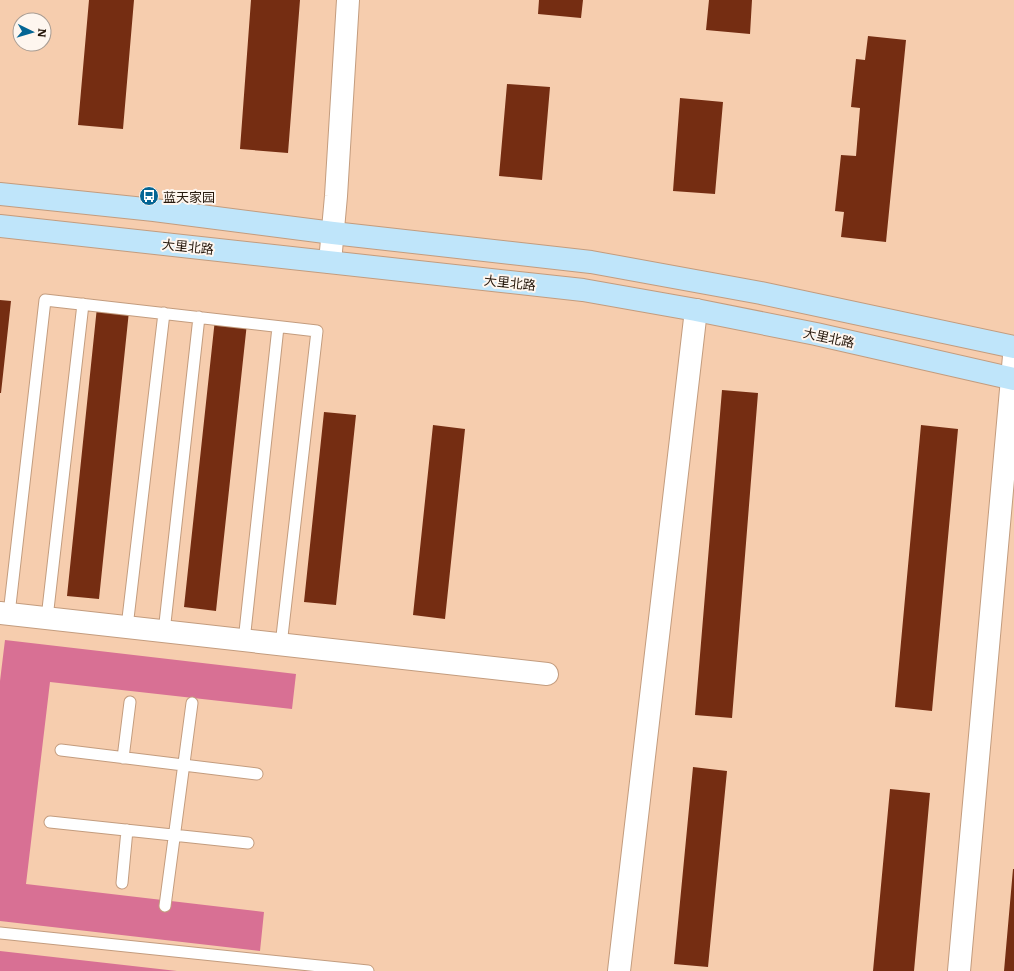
<svg xmlns="http://www.w3.org/2000/svg" width="1014" height="971" viewBox="0 0 1014 971" font-family="Literata,'Noto Sans SC',serif">
	<style>
		.forest { fill: #d87094 }
		.building { fill: #752d12 }
		.lines { fill: none; stroke-linecap: round; stroke-linejoin: round }
		.lane-casing { stroke: #c39c7e; stroke-width: 13 }
		.street-casing { stroke: #c39c7e; stroke-width: 24 }
		.secondary-casing { stroke: #c39c7e; stroke-width: 24 }
		.lane { stroke: #fff; stroke-width: 11 }
		.street { stroke: #fff; stroke-width: 22 }
		.secondary { stroke: #bfe5fa; stroke-width: 22 }
		.labels { text-anchor: middle; dominant-baseline: central; stroke-width: 4; stroke-linejoin: round; paint-order: stroke }
		.poi-label { font-size: 13px; fill: #26180c; stroke: #fef6ef; text-anchor: start }
		.street-label { font-size: 13px; fill: #26180c; stroke: #fef6ef }
	</style>
	<rect width="100%" height="100%" fill="#f6cdae"/>
	<path class="forest" d="M 5,640 L 296,674 L 292,709 L 50,682 L 26,884 L 264,912 L 260,951 L 0,921 L 0,681 Z
		M 0,951 L 177,971 L 0,971 Z"/>
	<path class="building" d="M 89,0 L 134,0 L 123,129 L 78,125 Z
		M 251,0 L 300,0 L 288,153 L 240,149 Z
		M 539,0 L 583,0 L 581,18 L 538,14 Z
		M 709,0 L 752,0 L 750,34 L 706,30 Z
		M 868,36 L 906,40 L 886,242 L 841,237 L 844,212 L 835,211 L 841,155 L 856,156 L 860,108 L 851,107 L 856,59 L 865,60 Z
		M 507,84 L 550,87 L 542,180 L 499,176 Z
		M 680,98 L 723,102 L 715,194 L 673,191 Z
		M 0,300 L 11,301 L 1,393 L 0,393 Z
		M 97,307 L 129,311 L 99,599 L 67,596 Z
		M 215,319 L 247,323 L 216,611 L 184,607 Z
		M 722,390 L 758,393 L 732,718 L 695,715 Z
		M 324,412 L 356,415 L 336,605 L 304,602 Z
		M 433,425 L 465,429 L 445,619 L 413,615 Z
		M 921,425 L 958,429 L 932,711 L 895,707 Z
		M 693,767 L 727,771 L 708,967 L 674,964 Z
		M 890,789 L 930,793 L 914,971 L 873,971 Z
		M 1013,869 L 1014,869 L 1014,971 L 1004,971 Z"/>
	<g class="lines">
		<defs>
			<path id="lane" d="M 9,614 L 45,300 L 317,331 L 281,645
				M 47,618 L 83,304
				M 127,627 L 164,313
				M 164,632 L 199,317
				M 244,641 L 278,327
				M 61,750 L 257,774
				M 123,758 L 130,702
				M 50,822 L 248,843
				M 122,883 L 127,830
				M 165,906 L 192,703
				M 0,933 L 368,971"/>
			<path id="street" d="M 330,262 L 336,196 L 348,0
				M 0,613 L 547,674
				M 619,971 L 696,310
				M 959,971 L 1014,356"/>
			<path id="secondary" d="M 0,194 L 154,210 L 333,233 L 591,262 L 761,293 L 1014,347
				M 0,226 L 583,290 L 696,310 L 816,334 L 1014,379"/>
		</defs>
		<use href="#lane" class="lane-casing"/>
		<use href="#street" class="street-casing"/>
		<use href="#secondary" class="secondary-casing"/>
		<use href="#lane" class="lane"/>
		<use href="#street" class="street"/>
		<use href="#secondary" class="secondary"/>
	</g>
	<defs>
		<symbol id="bus-disc" viewBox="-11 -11 22 22"><circle r="9.5" fill="#046594" stroke="#fef6ef"/><path d="M-5-6H5V4H4V6H2V4H-2V6H-4V4H-5ZM-3.5-4V0h7V-4ZM-3.5 1.2v1.5H-2V1.2ZM2 1.2v1.5H3.5V1.2Z" fill="#fff"/></symbol>
	</defs>
	<g fill-rule="evenodd">
		<use href="#bus-disc" x="138" y="185" width="22" height="22"/>
	</g>
	<g class="labels">
		<g class="poi-label">
			<text x="163" y="196">蓝天家园</text>
		</g>
		<g class="street-label">
			<text transform="translate(188 246) rotate(6)">大里北路</text>
			<text transform="translate(510 282) rotate(6)">大里北路</text>
			<text transform="translate(829 337) rotate(12)">大里北路</text>
		</g>
	</g>
	<g transform="translate(32 32) rotate(95)"><circle r="19" fill="#fef6ef" stroke="#a89d94"/>
	<path d="M0-3L7 15L0 10L-7 15Z" fill="#046594"/>
	<text y="-6" font-size="11" font-weight="bold" text-anchor="middle" fill="#26180c">N</text>
	</g>
</svg>
